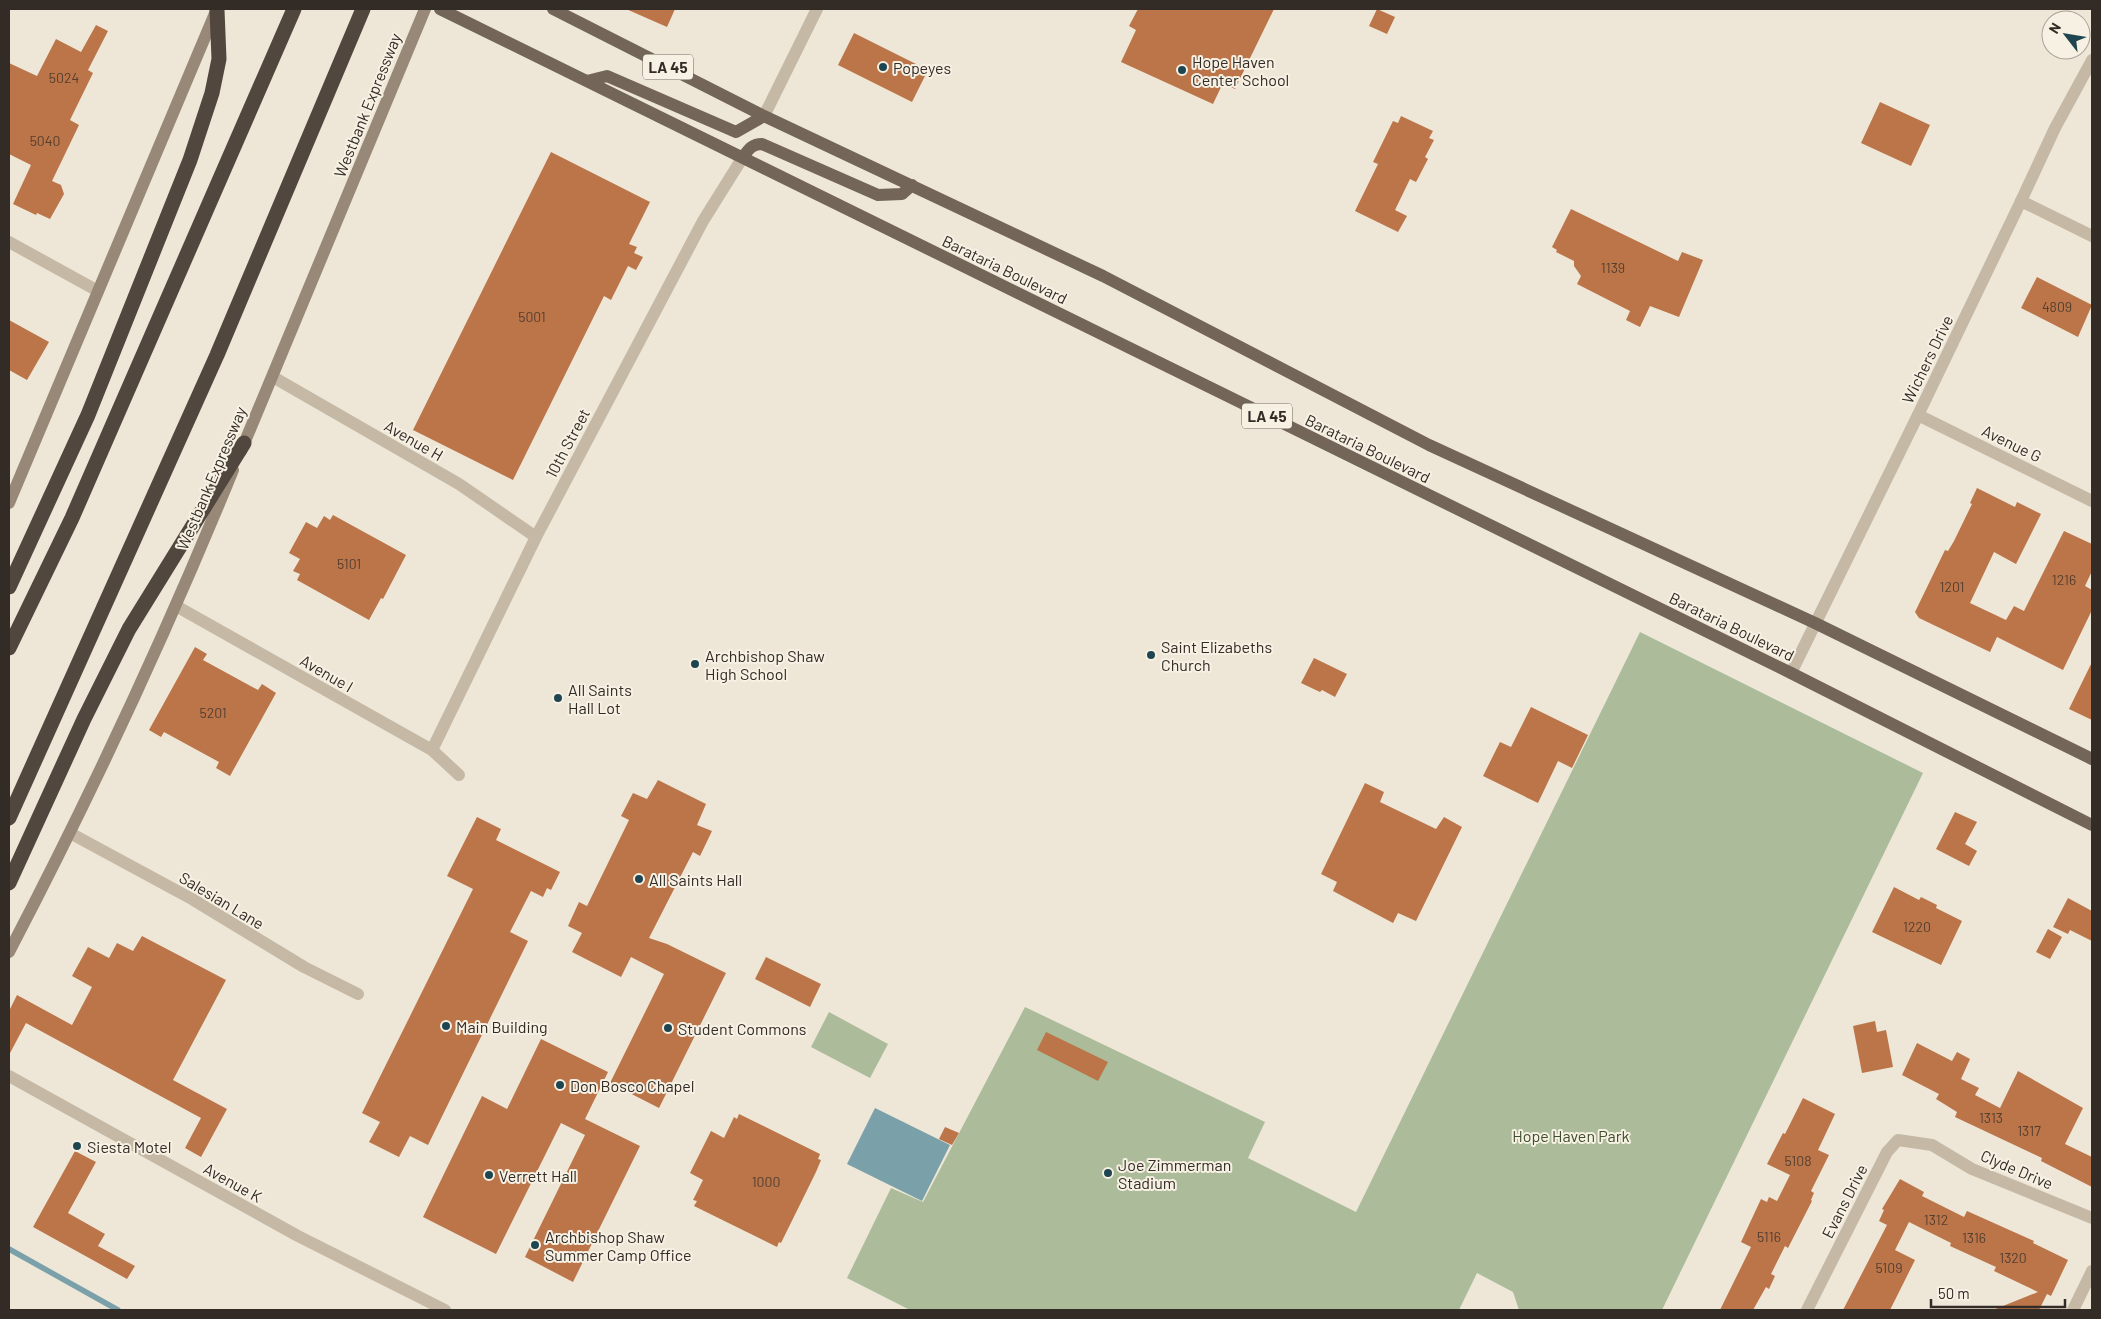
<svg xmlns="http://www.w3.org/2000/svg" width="2101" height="1319" viewBox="0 0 2101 1319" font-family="Barlow,sans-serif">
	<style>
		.green { fill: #acbc9a }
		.water { fill: #7aa0a9 }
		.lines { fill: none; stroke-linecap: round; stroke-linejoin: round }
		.stream { stroke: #7aa0a9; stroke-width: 5.5 }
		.building { fill: #bb7549 }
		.minor { stroke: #c5b9a6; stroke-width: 12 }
		.tertiary { stroke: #c5b9a6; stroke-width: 12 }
		.secondary { stroke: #988877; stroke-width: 12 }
		.primary { stroke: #736558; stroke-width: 12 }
		.motorway { stroke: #52473e; stroke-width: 15 }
		.poi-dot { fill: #1f4650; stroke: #f7f1e4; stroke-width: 2 }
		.labels { text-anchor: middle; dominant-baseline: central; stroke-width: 4; stroke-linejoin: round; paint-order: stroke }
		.number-label { font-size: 14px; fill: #543e2f }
		.shield { fill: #f7f1e4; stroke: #6d665f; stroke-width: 1 }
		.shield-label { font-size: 15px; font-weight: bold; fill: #322b26 }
		.poi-label { font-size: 16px; fill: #322b26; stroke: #f7f1e4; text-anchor: start }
		.street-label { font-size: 16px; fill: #322b26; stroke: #f7f1e4 }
		.park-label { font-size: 16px; fill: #3d4e2c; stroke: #f7f1e4 }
	</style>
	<rect width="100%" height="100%" fill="#eee7d8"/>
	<path class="green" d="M 1640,632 L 1923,773 L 1662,1310 L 1519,1310 L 1513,1292 L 1477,1273 L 1459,1310 L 910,1310 L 847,1278 L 891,1188 L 923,1202 L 1025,1007 L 1265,1122 L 1248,1158 L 1356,1212 Z
		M 829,1012 L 888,1044 L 870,1078 L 811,1047 Z"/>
	<path class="water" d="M 875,1108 L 950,1145 L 922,1201 L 847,1164 Z"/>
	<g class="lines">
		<path class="stream" d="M 9,1249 L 118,1310"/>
	</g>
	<path class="building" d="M 626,9 L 675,9 L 667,27 Z
		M 1138,9 L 1274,9 L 1235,89 L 1223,83 L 1213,104 L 1121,62 L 1136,30 L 1129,26 Z
		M 1377,9 L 1395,17 L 1387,34 L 1369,26 Z
		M 96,25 L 108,31 L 88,70 L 93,73 L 70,120 L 79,125 L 52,181 L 61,185 L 64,194 L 50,219 L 37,213 L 36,215 L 13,204 L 31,165 L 9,154 L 9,63 L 37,76 L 56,39 L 81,52 Z
		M 854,33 L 928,70 L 912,102 L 838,65 Z
		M 1880,102 L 1930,125 L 1911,166 L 1861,143 Z
		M 1401,116 L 1433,131 L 1429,138 L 1434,140 L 1425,157 L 1428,159 L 1416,182 L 1410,179 L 1395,210 L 1407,216 L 1398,232 L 1355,211 L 1378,164 L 1373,162 L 1393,121 L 1398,123 Z
		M 551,152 L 650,202 L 629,244 L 637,247 L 634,253 L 643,257 L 636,270 L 628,266 L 611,300 L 604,296 L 513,480 L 413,430 Z
		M 1571,209 L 1678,261 L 1682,252 L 1703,260 L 1679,317 L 1650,306 L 1640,327 L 1626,320 L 1630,311 L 1577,284 L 1581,276 L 1574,266 L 1574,261 L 1556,252 L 1557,250 L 1552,247 Z
		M 2037,277 L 2092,305 L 2078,337 L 2021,308 Z
		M 9,320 L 49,342 L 27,380 L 9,370 Z
		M 1977,488 L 2015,507 L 2017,502 L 2041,514 L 2016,564 L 1994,552 L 1970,603 L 2006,620 L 2014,606 L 2024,611 L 2064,531 L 2092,544 L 2092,571 L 2085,586 L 2092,590 L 2092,610 L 2063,670 L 1997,637 L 1990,652 L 1919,618 L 1915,612 L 1945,550 L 1948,551 L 1954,541 L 1972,504 L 1970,503 Z
		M 333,515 L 406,555 L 383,599 L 381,598 L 369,620 L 297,580 L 300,574 L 293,571 L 300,559 L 289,553 L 306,522 L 317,528 L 324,516 L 330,520 Z
		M 195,647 L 207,654 L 203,660 L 258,690 L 262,684 L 276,693 L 230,776 L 216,768 L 219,762 L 164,732 L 161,737 L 149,730 Z
		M 1314,658 L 1347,674 L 1335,697 L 1322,690 L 1320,692 L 1301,683 Z
		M 2092,662 L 2092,720 L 2069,709 Z
		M 1531,707 L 1588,735 L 1572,768 L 1558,761 L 1538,803 L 1483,776 L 1500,742 L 1511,747 Z
		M 658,780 L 706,804 L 697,825 L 712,831 L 700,856 L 693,852 L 649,938 L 667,944 L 726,973 L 659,1108 L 610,1083 L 664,974 L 631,957 L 621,977 L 572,952 L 582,933 L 568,926 L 579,902 L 587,906 L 629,820 L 621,816 L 633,793 L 647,799 Z
		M 1365,783 L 1384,792 L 1380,802 L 1436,829 L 1444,817 L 1462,827 L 1416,921 L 1398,913 L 1393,923 L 1333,891 L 1337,882 L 1321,874 Z
		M 1955,812 L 1977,822 L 1965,844 L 1977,851 L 1969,866 L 1936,849 Z
		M 477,817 L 501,829 L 496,840 L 560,872 L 551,890 L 547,888 L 543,897 L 531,891 L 510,932 L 528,941 L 428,1145 L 410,1136 L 399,1157 L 369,1142 L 380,1122 L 362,1113 L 473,889 L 447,876 Z
		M 1894,887 L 1919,900 L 1921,897 L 1937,905 L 1936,908 L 1962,921 L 1941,965 L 1872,932 Z
		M 2068,898 L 2092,911 L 2092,941 L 2070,930 L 2068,934 L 2053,927 Z
		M 2048,929 L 2062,937 L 2050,959 L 2036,952 Z
		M 142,936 L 226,980 L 173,1080 L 227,1109 L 201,1157 L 185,1148 L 201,1118 L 26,1023 L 9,1055 L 9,1011 L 17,995 L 72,1025 L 92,987 L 72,976 L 88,947 L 109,958 L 117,943 L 133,951 Z
		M 766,957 L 821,984 L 810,1007 L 755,979 Z
		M 1875,1021 L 1877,1032 L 1886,1030 L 1893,1067 L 1862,1073 L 1853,1026 Z
		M 1046,1032 L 1108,1062 L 1098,1081 L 1037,1050 Z
		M 541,1039 L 608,1072 L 585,1119 L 640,1146 L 573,1282 L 525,1257 L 585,1135 L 561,1123 L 496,1254 L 423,1217 L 482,1096 L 507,1109 Z
		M 1917,1043 L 1952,1061 L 1957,1052 L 1970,1059 L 1961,1079 L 1979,1088 L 1975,1095 L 2000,1108 L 2018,1071 L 2083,1108 L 2065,1144 L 2092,1157 L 2092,1187 L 2041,1161 L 2042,1158 L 1955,1117 L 1957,1112 L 1936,1099 L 1939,1094 L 1902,1075 Z
		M 1803,1098 L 1835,1114 L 1818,1150 L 1829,1155 L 1811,1191 L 1814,1193 L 1811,1200 L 1812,1201 L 1788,1248 L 1785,1246 L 1771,1274 L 1775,1276 L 1769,1289 L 1766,1287 L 1753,1310 L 1720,1310 L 1751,1247 L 1741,1242 L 1761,1199 L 1767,1202 L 1769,1197 L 1777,1201 L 1790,1175 L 1767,1164 L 1783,1133 L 1785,1134 Z
		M 739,1114 L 820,1154 L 818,1159 L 821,1160 L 816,1172 L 781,1243 L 779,1242 L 777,1247 L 694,1206 L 697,1201 L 693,1200 L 703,1180 L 690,1173 L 711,1131 L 724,1138 L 734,1117 L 737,1119 Z
		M 945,1127 L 959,1133 L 952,1145 L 939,1139 Z
		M 75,1151 L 96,1162 L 68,1213 L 105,1234 L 98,1246 L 135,1266 L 127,1279 L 33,1227 Z
		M 1900,1179 L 1924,1192 L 1922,1196 L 1964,1217 L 1967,1211 L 2034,1241 L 2033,1243 L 2068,1260 L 2051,1296 L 2047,1294 L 2039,1310 L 1993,1310 L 2038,1292 L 1994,1271 L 1996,1267 L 1950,1246 L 1951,1243 L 1909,1222 L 1895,1250 L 1915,1260 L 1890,1310 L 1843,1310 L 1887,1225 L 1879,1221 L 1884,1210 L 1882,1209 Z"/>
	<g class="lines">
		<path class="minor" d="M 764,116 L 817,9
			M 2021,201 L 2092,236
			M 9,242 L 98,291
			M 273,377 L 459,484 L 536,537
			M 1918,415 L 2092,501
			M 176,606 L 432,750 L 459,775
			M 432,750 L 536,537 L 703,221 L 743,157
			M 70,833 L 192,899 L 304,967 L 358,994
			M 9,1076 L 298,1236 L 445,1310
			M 1807,1310 L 1887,1152 L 1898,1140 L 1932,1145 L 1972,1169 L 2092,1218
			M 2073,1310 L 2092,1271"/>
		<path class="tertiary" d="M 1791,673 L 1918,415 L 2021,201 L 2055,128 L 2092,60"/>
		<path class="secondary" d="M 241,451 L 425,9
			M 9,503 L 216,11
			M 9,952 C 91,795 166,634 233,470"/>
		<path class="primary" d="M 440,9 L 1791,673 L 2092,825
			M 553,9 L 764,116 L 1103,276 L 1429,445 L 1815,623 L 2092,759
			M 587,81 L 607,76 L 736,132 L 764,116
			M 743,157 C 749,149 752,144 762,144 L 878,195 L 902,194 L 912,185"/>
		<path class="motorway" d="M 9,587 L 88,415 L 190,160 L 212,93 L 219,59 L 217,10
			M 9,648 L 72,518 L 294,9
			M 9,818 L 217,355 L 363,9
			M 9,883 L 84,719 L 129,629 L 244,443"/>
	</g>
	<g class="poi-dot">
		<circle cx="883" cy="67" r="5"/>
		<circle cx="1182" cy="70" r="5"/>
		<circle cx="1151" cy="655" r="5"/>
		<circle cx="695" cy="664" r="5"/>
		<circle cx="558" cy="698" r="5"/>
		<circle cx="639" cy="879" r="5"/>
		<circle cx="446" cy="1026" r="5"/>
		<circle cx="668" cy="1028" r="5"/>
		<circle cx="560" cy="1085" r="5"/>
		<circle cx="77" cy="1146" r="5"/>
		<circle cx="1108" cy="1173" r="5"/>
		<circle cx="489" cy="1175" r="5"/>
		<circle cx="535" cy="1245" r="5"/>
	</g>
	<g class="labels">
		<g class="number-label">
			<text x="64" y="77">5024</text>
			<text x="45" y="140">5040</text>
			<text x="1613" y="267">1139</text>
			<text x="2057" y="306">4809</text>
			<text x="532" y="316">5001</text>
			<text x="349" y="563">5101</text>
			<text x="2064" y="579">1216</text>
			<text x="1952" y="586">1201</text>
			<text x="213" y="712">5201</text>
			<text x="1917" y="926">1220</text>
			<text x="1991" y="1117">1313</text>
			<text x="2029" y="1130">1317</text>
			<text x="1798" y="1160">5108</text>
			<text x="766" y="1181">1000</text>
			<text x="1936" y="1219">1312</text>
			<text x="1769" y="1236">5116</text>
			<text x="1974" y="1237">1316</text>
			<text x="2013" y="1257">1320</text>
			<text x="1889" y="1267">5109</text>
		</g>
		<g class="shield">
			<rect x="643" y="54.5" width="50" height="25" rx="4"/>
			<rect x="1242" y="403.5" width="50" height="25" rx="4"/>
		</g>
		<g class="shield-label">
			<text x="668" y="67">LA 45</text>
			<text x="1267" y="416">LA 45</text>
		</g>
		<g class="poi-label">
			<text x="1192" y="61">Hope Haven<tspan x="1192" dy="18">Center School</tspan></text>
			<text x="893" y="67">Popeyes</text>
			<text x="1161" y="646">Saint Elizabeths<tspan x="1161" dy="18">Church</tspan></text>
			<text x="705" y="655">Archbishop Shaw<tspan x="705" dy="18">High School</tspan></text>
			<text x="568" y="689">All Saints<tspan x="568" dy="18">Hall Lot</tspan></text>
			<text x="649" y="879">All Saints Hall</text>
			<text x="456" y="1026">Main Building</text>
			<text x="678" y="1028">Student Commons</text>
			<text x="570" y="1085">Don Bosco Chapel</text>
			<text x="87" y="1146">Siesta Motel</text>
			<text x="1118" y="1164">Joe Zimmerman<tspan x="1118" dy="18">Stadium</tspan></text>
			<text x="499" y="1175">Verrett Hall</text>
			<text x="545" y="1236">Archbishop Shaw<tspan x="545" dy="18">Summer Camp Office</tspan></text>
		</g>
		<g class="street-label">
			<text transform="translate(367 105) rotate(-68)">Westbank Expressway</text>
			<text transform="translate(1005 269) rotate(26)">Barataria Boulevard</text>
			<text transform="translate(1927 359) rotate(-64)">Wichers Drive</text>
			<text transform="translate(414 440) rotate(30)">Avenue H</text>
			<text transform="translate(567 443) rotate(-62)">10th Street</text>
			<text transform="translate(2012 443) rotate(26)">Avenue G</text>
			<text transform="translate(1368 448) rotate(26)">Barataria Boulevard</text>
			<text transform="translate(211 478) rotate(-67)">Westbank Expressway</text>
			<text transform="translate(1732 626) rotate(26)">Barataria Boulevard</text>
			<text transform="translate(327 673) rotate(30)">Avenue I</text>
			<text transform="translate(222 900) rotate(31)">Salesian Lane</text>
			<text transform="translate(2017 1169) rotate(23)">Clyde Drive</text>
			<text transform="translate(233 1182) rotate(29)">Avenue K</text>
			<text transform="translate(1844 1201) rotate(-63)">Evans Drive</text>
		</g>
		<g class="park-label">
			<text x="1571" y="1135">Hope Haven Park</text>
		</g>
	</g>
	<rect width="2101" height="1319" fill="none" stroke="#322b26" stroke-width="20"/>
	<g transform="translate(2066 35) rotate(301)"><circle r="24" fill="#f7f1e4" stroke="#a8a298"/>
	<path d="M0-4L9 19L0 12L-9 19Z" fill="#1f4650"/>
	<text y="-8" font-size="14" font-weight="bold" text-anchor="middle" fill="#322b26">N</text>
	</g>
	<path d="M1931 1299v8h134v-8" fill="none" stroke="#322b26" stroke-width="2.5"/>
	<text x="1938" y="1299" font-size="15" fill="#322b26" stroke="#f7f1e4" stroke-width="4" paint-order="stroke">50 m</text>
</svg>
